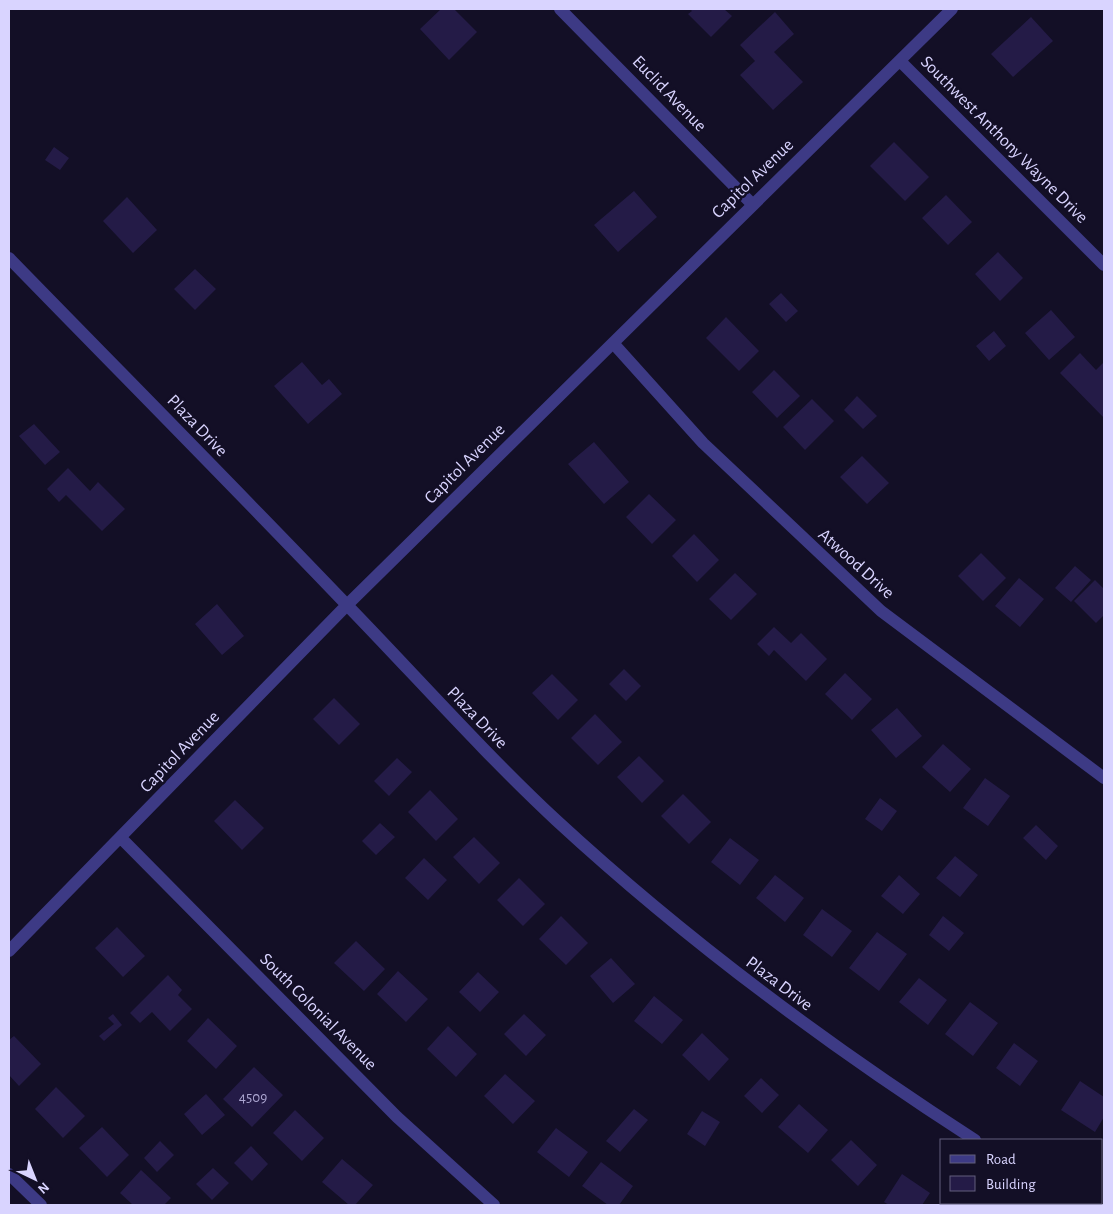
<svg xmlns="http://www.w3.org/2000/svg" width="1113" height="1214" viewBox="0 0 1113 1214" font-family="'Alegreya Sans',sans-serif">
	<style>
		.building { fill: #241b47 }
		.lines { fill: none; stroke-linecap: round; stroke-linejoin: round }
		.minor { stroke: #3d3a85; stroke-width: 12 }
		.labels { text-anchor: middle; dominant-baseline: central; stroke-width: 5; stroke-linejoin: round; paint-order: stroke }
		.number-label { font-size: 15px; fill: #aca6d1 }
		.street-label { font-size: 18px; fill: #d9d4ff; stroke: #130f26 }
	</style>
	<rect width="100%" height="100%" fill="#130f26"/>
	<path class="building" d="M 441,9 L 454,9 L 477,32 L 449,60 L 420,29 Z
		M 690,9 L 724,9 L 732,16 L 711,37 L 688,14 L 692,11 Z
		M 775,12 L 794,34 L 774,52 L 803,82 L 773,110 L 740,75 L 755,61 L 740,45 Z
		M 1031,17 L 1053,41 L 1013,77 L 991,54 Z
		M 894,142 L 929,177 L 905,201 L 870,166 Z
		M 54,147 L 69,158 L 60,170 L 45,160 Z
		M 634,191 L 657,217 L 618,252 L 594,225 Z
		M 946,195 L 972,222 L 948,245 L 922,218 Z
		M 127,197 L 157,230 L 133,253 L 103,221 Z
		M 998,252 L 1023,278 L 1000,301 L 975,274 Z
		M 195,269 L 216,289 L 195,310 L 174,289 Z
		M 781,293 L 798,311 L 786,322 L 769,304 Z
		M 1051,310 L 1075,337 L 1049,360 L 1025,333 Z
		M 726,317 L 759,351 L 739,371 L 706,338 Z
		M 994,331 L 1006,346 L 989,361 L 976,346 Z
		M 1080,353 L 1096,370 L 1104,362 L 1104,418 L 1060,373 Z
		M 302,362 L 322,385 L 329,379 L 342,394 L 308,424 L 274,386 Z
		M 774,370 L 800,396 L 777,418 L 752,392 Z
		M 857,396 L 877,416 L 863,429 L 844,410 Z
		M 812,399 L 834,421 L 805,450 L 783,427 Z
		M 34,424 L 60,452 L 45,465 L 19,436 Z
		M 594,442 L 629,482 L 604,504 L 568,464 Z
		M 862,456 L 889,483 L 867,504 L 840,477 Z
		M 68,468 L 90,491 L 98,482 L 125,509 L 102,531 L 66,495 L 59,502 L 47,489 Z
		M 649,494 L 676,520 L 652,544 L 626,517 Z
		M 694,534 L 719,560 L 697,582 L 672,556 Z
		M 981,553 L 1006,578 L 983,601 L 958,576 Z
		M 1075,566 L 1091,580 L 1071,602 L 1055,588 Z
		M 735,573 L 757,594 L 731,620 L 709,599 Z
		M 1019,578 L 1044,599 L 1020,627 L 995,606 Z
		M 1095,580 L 1104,589 L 1104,615 L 1096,623 L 1074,601 Z
		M 217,604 L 244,636 L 222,655 L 195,624 Z
		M 774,627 L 791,643 L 801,633 L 827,659 L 806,681 L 774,650 L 769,656 L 757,644 Z
		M 624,669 L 641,686 L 626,701 L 609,684 Z
		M 845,673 L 872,699 L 852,720 L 825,694 Z
		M 552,674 L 578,700 L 558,720 L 532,693 Z
		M 334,698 L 360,724 L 339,745 L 313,719 Z
		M 897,708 L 922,736 L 896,758 L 871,730 Z
		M 595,714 L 622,742 L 598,765 L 571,738 Z
		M 943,744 L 971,769 L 950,792 L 922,767 Z
		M 639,756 L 664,781 L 642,803 L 617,777 Z
		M 397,758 L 412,772 L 389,796 L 374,781 Z
		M 985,778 L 1010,796 L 988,826 L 963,808 Z
		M 430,790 L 458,819 L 436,841 L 408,812 Z
		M 683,794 L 711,822 L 689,844 L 661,816 Z
		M 880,798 L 897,811 L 882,831 L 865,819 Z
		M 235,800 L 264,828 L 242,850 L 214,821 Z
		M 380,823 L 395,837 L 376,855 L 362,841 Z
		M 1036,825 L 1058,846 L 1046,860 L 1023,838 Z
		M 474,837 L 500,863 L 479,884 L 453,857 Z
		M 730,838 L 759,860 L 740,885 L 711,862 Z
		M 955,856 L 978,875 L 960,897 L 936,878 Z
		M 424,858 L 447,880 L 428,900 L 405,878 Z
		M 775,875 L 804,898 L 785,922 L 756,898 Z
		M 899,875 L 920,894 L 903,914 L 881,896 Z
		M 519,878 L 545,904 L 523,926 L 497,900 Z
		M 822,909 L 852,931 L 832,957 L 803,935 Z
		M 561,916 L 588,943 L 566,965 L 539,939 Z
		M 943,916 L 964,933 L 949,951 L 929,935 Z
		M 117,927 L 145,956 L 123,977 L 95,948 Z
		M 877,932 L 907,954 L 879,991 L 849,968 Z
		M 356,941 L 385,969 L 364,991 L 334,963 Z
		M 611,958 L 635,984 L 613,1003 L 590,976 Z
		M 398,971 L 428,999 L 406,1022 L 377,994 Z
		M 478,972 L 499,992 L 480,1012 L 459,992 Z
		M 168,975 L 182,990 L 178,995 L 192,1009 L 170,1031 L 152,1012 L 140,1023 L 130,1013 Z
		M 919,978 L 947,1000 L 928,1025 L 899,1002 Z
		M 654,996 L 683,1020 L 662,1044 L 634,1021 Z
		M 970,1002 L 998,1023 L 973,1056 L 945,1034 Z
		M 113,1014 L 122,1025 L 104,1041 L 99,1036 L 114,1024 L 108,1018 Z
		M 524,1014 L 546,1035 L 526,1056 L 504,1034 Z
		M 208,1018 L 237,1046 L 216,1069 L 187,1041 Z
		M 448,1026 L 477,1054 L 456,1077 L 427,1049 Z
		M 702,1033 L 729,1059 L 709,1081 L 682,1055 Z
		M 14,1036 L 41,1064 L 19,1086 L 9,1075 L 9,1040 Z
		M 1014,1043 L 1038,1061 L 1020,1086 L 996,1068 Z
		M 254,1067 L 283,1095 L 252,1127 L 223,1099 Z
		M 505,1074 L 535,1101 L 513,1124 L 484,1096 Z
		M 761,1078 L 779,1095 L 762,1113 L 744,1096 Z
		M 1080,1081 L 1104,1097 L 1104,1117 L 1095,1132 L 1061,1110 Z
		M 56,1087 L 85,1116 L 63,1138 L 35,1109 Z
		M 206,1094 L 225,1115 L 202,1135 L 184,1114 Z
		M 799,1104 L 828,1130 L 808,1153 L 778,1127 Z
		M 634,1109 L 648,1120 L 620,1152 L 606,1141 Z
		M 295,1110 L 324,1138 L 302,1161 L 273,1133 Z
		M 702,1111 L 720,1122 L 705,1146 L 687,1134 Z
		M 102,1127 L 129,1155 L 107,1177 L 79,1148 Z
		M 556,1128 L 588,1152 L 569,1177 L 537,1152 Z
		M 851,1140 L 877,1165 L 858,1186 L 831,1160 Z
		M 160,1141 L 174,1155 L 157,1172 L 144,1158 Z
		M 251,1146 L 268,1164 L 252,1181 L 234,1163 Z
		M 342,1159 L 373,1185 L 355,1205 L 349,1205 L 322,1182 Z
		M 601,1162 L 633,1186 L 619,1205 L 608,1205 L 582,1186 Z
		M 213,1168 L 229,1183 L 212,1200 L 196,1184 Z
		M 141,1170 L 171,1198 L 164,1205 L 133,1205 L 120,1193 Z
		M 902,1174 L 930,1193 L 922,1205 L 889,1205 L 884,1202 Z"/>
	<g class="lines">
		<path class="minor" d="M 560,9 L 752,204
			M 900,61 L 1104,265
			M 9,258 C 121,373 234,487 345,603 C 415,675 482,751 556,820 C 686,940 826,1044 975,1140
			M 613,343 L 703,443 L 881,611 L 1104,778
			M 121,838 L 397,1117 L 494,1205
			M 9,951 L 347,605 L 952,9
			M 9,1174 L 41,1205
			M 1085,1203 L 1090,1205"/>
	</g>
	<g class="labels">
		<g class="number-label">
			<text x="253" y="1097">4509</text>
		</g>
		<g class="street-label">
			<text transform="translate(669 94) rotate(46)">Euclid Avenue</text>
			<text transform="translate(1004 140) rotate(45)">Southwest Anthony Wayne Drive</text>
			<text transform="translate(753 179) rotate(-44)">Capitol Avenue</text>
			<text transform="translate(197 426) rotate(46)">Plaza Drive</text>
			<text transform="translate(465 464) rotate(-45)">Capitol Avenue</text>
			<text transform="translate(856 564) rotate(42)">Atwood Drive</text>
			<text transform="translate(477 718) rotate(46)">Plaza Drive</text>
			<text transform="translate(180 752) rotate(-46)">Capitol Avenue</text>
			<text transform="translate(779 984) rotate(37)">Plaza Drive</text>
			<text transform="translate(318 1012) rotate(45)">South Colonial Avenue</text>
		</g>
	</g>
	<rect width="1113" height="1214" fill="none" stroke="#d9d4ff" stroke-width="20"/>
	<rect x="940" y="1139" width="162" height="65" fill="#130f26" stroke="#625e7d"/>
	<rect x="950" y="1155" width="25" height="8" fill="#3d3a85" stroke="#625e7d"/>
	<text x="986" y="1164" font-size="15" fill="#d9d4ff">Road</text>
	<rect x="950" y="1176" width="25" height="15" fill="#241b47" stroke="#625e7d"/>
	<text x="986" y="1189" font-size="15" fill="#d9d4ff">Building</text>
	<g transform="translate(35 1179) rotate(137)" stroke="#130f26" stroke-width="4" paint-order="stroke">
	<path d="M0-4L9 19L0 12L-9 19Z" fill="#d9d4ff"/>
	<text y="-8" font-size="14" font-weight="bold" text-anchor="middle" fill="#d9d4ff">N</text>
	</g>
</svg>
